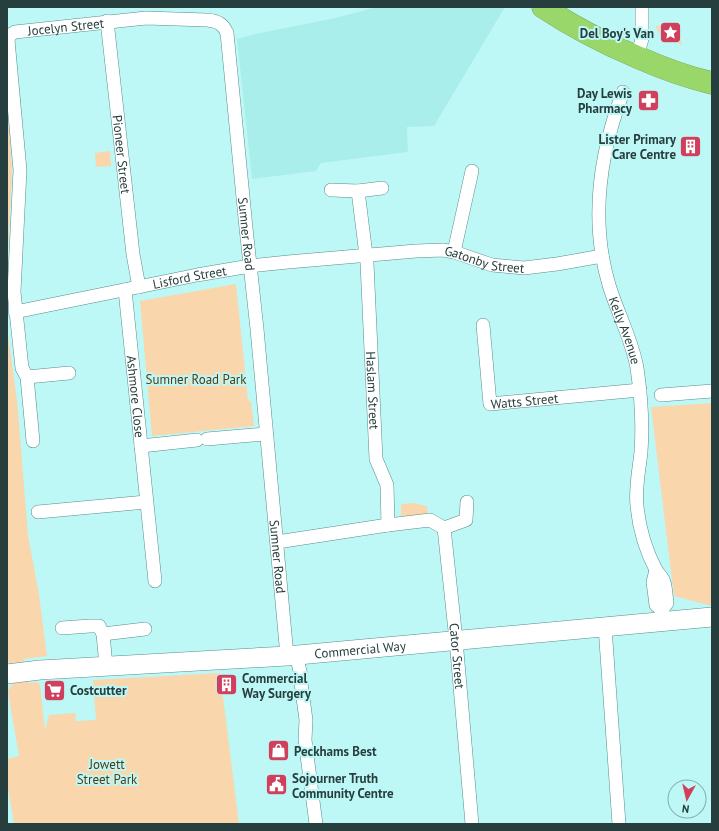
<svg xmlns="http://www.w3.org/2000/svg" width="719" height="831" viewBox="0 0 719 831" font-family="'PT Sans',sans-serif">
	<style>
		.built { fill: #aaeeeb }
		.green { fill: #f9d6ab }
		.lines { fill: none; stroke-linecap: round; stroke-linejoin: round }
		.street-casing { stroke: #568e8c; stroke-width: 14 }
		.secondary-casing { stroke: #568e8c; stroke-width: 20 }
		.highway-casing { stroke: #72a15b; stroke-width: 23 }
		.street { stroke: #fff; stroke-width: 13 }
		.secondary { stroke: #fff; stroke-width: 19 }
		.highway { stroke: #9ad76b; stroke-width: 22 }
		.labels { text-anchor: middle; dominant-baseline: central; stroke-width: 4; stroke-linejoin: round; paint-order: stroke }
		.street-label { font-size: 13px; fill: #273e3e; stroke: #bef8f6 }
		.poi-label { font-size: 13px; font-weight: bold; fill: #273e3e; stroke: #bef8f6; text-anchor: start }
		.park-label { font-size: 13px; fill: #543a13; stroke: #bef8f6 }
	</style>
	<rect width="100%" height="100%" fill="#bef8f6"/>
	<path class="built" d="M 377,7 L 505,7 L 434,126 L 407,127 L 408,152 L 321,163 L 316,171 L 252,179 L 237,39 L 255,34 L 335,18 Z"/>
	<path class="green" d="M 679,25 L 682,45 L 661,36 L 655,26 Z
		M 7,98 L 12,171 L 7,274 Z
		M 110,151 L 111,166 L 96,167 L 95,153 Z
		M 236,284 L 248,400 L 251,402 L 254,426 L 152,436 L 140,301 Z
		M 7,318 L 8,335 L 17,400 L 28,535 L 39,595 L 47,656 L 24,659 L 28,683 L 37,682 L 40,685 L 45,730 L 49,715 L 75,713 L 76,721 L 96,720 L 93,680 L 220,673 L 239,824 L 14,824 L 7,782 L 7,759 L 19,756 L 8,692 L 10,686 L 13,685 L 9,662 L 7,662 Z
		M 712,403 L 712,605 L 708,605 L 674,596 L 651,407 Z
		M 413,503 L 427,506 L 428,516 L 403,517 L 401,515 L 401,504 Z"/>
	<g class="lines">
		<defs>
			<g id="street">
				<path id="s1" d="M 107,21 L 133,254 L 139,287"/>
				<path d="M 637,57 L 642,39 L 642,7"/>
				<path id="s2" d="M 623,92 C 600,153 590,221 609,285 C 617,312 632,339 637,368 C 641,395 643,424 641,452 C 639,471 635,487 637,506 C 639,527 646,551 656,570 C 658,574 663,577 664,582 C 666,589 666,596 667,603 L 662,610 L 663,622"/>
				<path d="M 331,190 L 358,191 L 382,188"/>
				<path id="s3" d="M 358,191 L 367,263 L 376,459 L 387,485 L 388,525"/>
				<path d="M 454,252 L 472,171"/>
				<path id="s4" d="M 125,290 L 155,581"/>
				<path id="s5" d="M 15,312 L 197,275 L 250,266 L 288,262 L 416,251 L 443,250 L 454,252 L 492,265 L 524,268 L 557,264 L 602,256"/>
				<path id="s6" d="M 483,325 L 490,404 L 640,390"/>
				<path d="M 27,377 L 69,373"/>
				<path d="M 661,395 L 712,391"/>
				<path d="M 207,439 L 266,434"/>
				<path id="s7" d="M 33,441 L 27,377 L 22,368 L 14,292 L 20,170 L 8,40 L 10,35 L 15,32 L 146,18 L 207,20 C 218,21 223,24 227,33 L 246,228 L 257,329 L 287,656"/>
				<path d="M 141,446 L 197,440"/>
				<path id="s8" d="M 467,502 L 466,520 L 444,528 L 456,640 L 472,824"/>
				<path d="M 38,512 L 146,502"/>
				<path d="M 277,542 L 388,525 L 430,520 L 444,528"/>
				<path d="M 656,570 L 653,582 L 656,605 L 662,610"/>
				<path d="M 605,627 L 619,824"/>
				<path d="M 62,628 L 90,626 L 99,626 L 103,634 L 106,666"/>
				<path d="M 103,634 L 145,629"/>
				<path d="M 296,655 L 301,675 L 301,683 L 306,720 L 305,740 L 316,824"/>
			</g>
			<g id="secondary">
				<path id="s9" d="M 7,674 L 40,670 L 287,656 L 712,617"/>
			</g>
			<path id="highway" d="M 543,7 C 573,27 604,43 637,57 C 662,68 686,77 712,83"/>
		</defs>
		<use href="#street" class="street-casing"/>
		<use href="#secondary" class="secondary-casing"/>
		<use href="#highway" class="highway-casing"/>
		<use href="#street" class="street"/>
		<use href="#secondary" class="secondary"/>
		<use href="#highway" class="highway"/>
	</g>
	<defs>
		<symbol id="sight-square" viewBox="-11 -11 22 22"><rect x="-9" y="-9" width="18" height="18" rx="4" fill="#d0405d" stroke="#bef8f6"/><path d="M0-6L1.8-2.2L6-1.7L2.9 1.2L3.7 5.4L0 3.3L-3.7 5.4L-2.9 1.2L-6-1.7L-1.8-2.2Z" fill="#fff"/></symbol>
		<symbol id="pharmacy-square" viewBox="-11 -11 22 22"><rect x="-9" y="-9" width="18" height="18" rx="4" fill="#d0405d" stroke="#bef8f6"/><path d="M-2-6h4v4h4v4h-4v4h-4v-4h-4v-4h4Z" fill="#fff"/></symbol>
		<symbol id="building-square" viewBox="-11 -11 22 22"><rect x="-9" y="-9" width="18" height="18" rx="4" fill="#d0405d" stroke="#bef8f6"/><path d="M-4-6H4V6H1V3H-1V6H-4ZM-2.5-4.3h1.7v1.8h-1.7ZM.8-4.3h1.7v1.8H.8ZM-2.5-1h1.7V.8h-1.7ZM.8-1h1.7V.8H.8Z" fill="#fff"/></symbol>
		<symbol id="supermarket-square" viewBox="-11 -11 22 22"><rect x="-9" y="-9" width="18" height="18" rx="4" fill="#d0405d" stroke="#bef8f6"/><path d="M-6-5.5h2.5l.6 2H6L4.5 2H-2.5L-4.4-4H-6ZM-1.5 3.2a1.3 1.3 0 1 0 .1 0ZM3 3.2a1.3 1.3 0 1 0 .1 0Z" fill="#fff"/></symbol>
		<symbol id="shop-square" viewBox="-11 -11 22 22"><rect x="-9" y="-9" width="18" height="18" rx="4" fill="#d0405d" stroke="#bef8f6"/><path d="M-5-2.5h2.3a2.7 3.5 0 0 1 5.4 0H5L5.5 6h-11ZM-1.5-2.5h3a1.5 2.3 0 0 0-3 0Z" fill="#fff"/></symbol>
		<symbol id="civic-square" viewBox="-11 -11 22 22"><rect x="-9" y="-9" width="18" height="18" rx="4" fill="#d0405d" stroke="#bef8f6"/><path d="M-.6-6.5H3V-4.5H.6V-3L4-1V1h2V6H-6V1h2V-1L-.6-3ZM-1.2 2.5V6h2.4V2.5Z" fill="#fff"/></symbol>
	</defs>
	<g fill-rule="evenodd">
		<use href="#sight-square" x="658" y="20" width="25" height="25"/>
		<use href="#pharmacy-square" x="636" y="88" width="25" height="25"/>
		<use href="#building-square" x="678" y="134" width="25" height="25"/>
		<use href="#building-square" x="214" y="672" width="25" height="25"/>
		<use href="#supermarket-square" x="42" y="678" width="25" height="25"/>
		<use href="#shop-square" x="266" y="738" width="25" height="25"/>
		<use href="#civic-square" x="264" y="772" width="25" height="25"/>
	</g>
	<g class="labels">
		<g class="street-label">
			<text stroke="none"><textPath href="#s7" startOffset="466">Jocelyn Street</textPath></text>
			<text stroke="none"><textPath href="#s1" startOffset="134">Pioneer Street</textPath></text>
			<text stroke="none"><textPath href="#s7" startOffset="835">Sumner Road</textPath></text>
			<text stroke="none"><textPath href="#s5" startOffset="476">Gatonby Street</textPath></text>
			<text stroke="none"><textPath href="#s5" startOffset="178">Lisford Street</textPath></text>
			<text stroke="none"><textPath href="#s2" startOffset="245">Kelly Avenue</textPath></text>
			<text stroke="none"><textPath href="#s3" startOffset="200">Haslam Street</textPath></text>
			<text stroke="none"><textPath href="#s4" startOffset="107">Ashmore Close</textPath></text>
			<text stroke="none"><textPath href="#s6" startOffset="114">Watts Street</textPath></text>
			<text stroke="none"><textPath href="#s7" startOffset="1159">Sumner Road</textPath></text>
			<text stroke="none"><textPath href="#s9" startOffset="354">Commercial Way</textPath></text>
			<text stroke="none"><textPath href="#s8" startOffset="170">Cator Street</textPath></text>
		</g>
		<g class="poi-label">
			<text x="654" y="33" text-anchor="end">Del Boy's Van</text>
			<text x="632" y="93" text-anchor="end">Day Lewis<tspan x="632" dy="15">Pharmacy</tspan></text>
			<text x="676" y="139" text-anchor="end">Lister Primary<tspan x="676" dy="15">Care Centre</tspan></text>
			<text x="242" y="678">Commercial<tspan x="242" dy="15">Way Surgery</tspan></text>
			<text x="70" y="690">Costcutter</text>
			<text x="294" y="751">Peckhams Best</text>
			<text x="292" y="778">Sojourner Truth<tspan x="292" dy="15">Community Centre</tspan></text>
		</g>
		<g class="park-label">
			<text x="196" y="379">Sumner Road Park</text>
			<text x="107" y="764">Jowett<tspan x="107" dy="15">Street Park</tspan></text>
		</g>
	</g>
	<rect width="719" height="831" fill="none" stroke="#273e3e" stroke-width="16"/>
	<g transform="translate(687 799) rotate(188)"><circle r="19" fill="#bef8f6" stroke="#82aeac"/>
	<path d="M0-3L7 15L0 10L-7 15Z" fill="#d0405d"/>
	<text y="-6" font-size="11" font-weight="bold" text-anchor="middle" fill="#273e3e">N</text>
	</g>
</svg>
